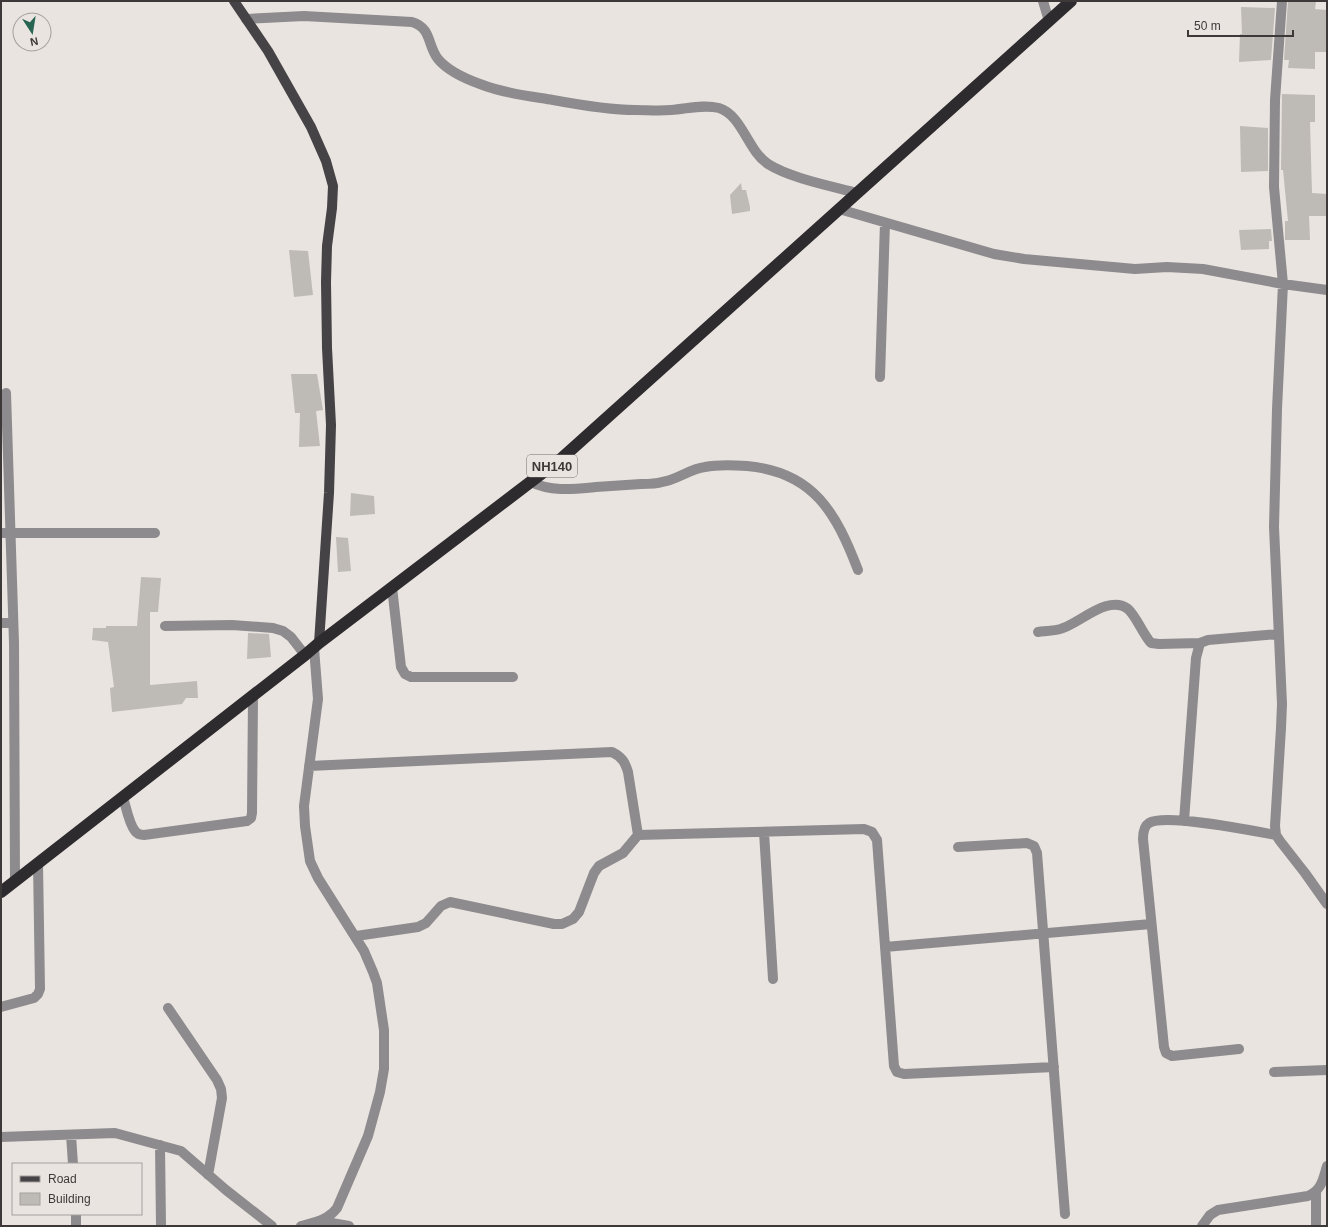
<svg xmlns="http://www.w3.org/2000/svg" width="1328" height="1227" viewBox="0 0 1328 1227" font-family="Helvetica,sans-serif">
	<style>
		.building { fill: #bebab5 }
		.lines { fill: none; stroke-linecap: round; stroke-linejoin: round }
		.minor { stroke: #8d8b8d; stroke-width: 10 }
		.major { stroke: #464347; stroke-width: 10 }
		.highway { stroke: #2e2b2f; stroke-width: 12 }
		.labels { text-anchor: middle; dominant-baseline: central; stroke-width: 3; stroke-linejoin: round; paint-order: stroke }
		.shield { fill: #eae4e1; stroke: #706c6b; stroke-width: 1 }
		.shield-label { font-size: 13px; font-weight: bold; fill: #3c3938 }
	</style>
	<rect width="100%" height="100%" fill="#eae4e1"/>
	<path class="building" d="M 1288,1 L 1316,1 L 1315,9 L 1327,10 L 1327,52 L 1315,52 L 1315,69 L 1288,68 L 1289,60 L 1284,60 Z
		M 1241,7 L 1275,8 L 1271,60 L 1239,62 L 1240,34 L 1242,34 Z
		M 1282,94 L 1315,95 L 1315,122 L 1310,122 L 1312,193 L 1327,194 L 1327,216 L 1309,216 L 1310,240 L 1285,240 L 1285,221 L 1288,221 L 1283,170 L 1281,170 Z
		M 1240,126 L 1268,128 L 1268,171 L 1241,172 Z
		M 741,183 L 742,190 L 746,190 L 750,207 L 750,211 L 732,214 L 730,195 Z
		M 1271,229 L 1272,241 L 1269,241 L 1269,249 L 1241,250 L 1239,230 Z
		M 289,250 L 308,251 L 313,295 L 294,297 Z
		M 291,374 L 317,374 L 323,410 L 316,411 L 320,446 L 299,447 L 300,413 L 295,413 Z
		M 351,493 L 374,496 L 375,514 L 350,516 Z
		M 336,537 L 348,538 L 351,571 L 338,572 Z
		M 141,577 L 161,578 L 158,612 L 150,612 L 150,685 L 197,681 L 198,698 L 186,698 L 182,704 L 112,712 L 110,688 L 114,687 L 108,642 L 92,640 L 93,628 L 106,628 L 106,626 L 137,626 Z
		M 248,633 L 269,634 L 271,657 L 247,659 Z"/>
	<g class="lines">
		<path class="minor" d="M 1043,1 L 1049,21
			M 1282,1 L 1275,100 L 1274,187 L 1283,284 L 1277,409 L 1274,527 L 1282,704 L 1281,728 L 1275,826 L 1276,835 L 1280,841 L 1305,873 L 1327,904
			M 246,19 L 304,16 L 412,22 C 432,28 427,45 438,59 C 448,71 466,79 480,84 C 503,93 529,96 553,100 C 580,105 608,110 635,110 C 647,110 659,111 671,110 C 687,109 703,104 719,108 C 742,115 748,151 768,164 C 790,178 831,186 857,193
			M 839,209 L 994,254 L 1024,259 L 1135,269 L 1167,267 L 1203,269 L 1283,284 L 1327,290
			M 880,377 L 885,223
			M 6,393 L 14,643 L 15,881
			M 531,482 C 551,492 574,489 596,487 C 611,486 626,485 641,484 C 648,484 656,484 662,482 C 677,480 689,469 705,467 C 719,464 733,465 747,466 C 814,472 836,513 858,570
			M 1,533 L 155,533
			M 392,587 L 401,667 L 405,674 L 411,677 L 513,677
			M 1,623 L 13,623
			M 165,626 L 232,625 L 273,628 L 283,631 L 291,637 L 305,655
			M 1038,632 C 1046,631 1056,631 1063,628 C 1081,622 1109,594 1128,609 C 1136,616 1143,634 1151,643 L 1159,644 L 1200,643
			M 309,766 L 612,752 C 622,757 625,762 628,772 L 638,835 L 864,829 L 872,832 L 877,840 L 894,1066 L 897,1072 L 904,1074 L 1054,1067
			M 123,797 C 126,807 129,824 135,831 C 137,834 141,835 144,835 L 247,821 L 251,818 L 252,813 L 253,696
			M 1184,821 L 1196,658 L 1200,643 L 1208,640 L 1278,634
			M 764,832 L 773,979
			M 958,847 L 1027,843 L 1034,846 L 1037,853 L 1065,1214
			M 356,936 L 418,927 L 426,923 L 441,906 L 450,902 L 554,924 L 562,924 L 573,919 L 579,912 L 594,873 L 599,866 L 623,853 L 638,835
			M 885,947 L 1151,924
			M 1,1007 L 34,998 L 38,994 L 40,989 L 38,863
			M 168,1008 L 217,1080 L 221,1089 L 222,1098 L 208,1175
			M 1239,1049 L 1172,1056 L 1166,1053 L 1164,1047 L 1143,839 C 1143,833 1144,826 1149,823 C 1165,813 1254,831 1276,835
			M 1274,1072 L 1327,1070
			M 71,1135 L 73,1164
			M 1,1137 L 115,1133 L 181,1151 L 226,1190 L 272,1226
			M 160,1145 L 161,1226
			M 76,1214 L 76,1226
			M 320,1221 L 349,1226
			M 301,1226 C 315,1222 328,1220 337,1208 L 368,1136 L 380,1092 L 384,1069 L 384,1030 L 377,983 L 373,972 L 364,951 L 318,878 L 310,861 L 305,826 L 304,806 L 318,699 L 314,648
			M 1202,1226 L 1210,1215 L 1218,1210 L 1308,1196 C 1322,1190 1323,1179 1327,1166
			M 1316,1226 L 1316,1193"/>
		<path class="major" d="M 234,1 L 268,51 L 311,127 L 326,161 L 333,186 L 332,208 L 327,246 L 326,282 L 327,348 L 331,425 L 329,493 L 319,643"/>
		<path class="highway" d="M 1,892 L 305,655 L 319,643 L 562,458 L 1071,1"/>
	</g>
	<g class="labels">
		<rect class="shield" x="527" y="455" width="50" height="22" rx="3"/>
		<g class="shield-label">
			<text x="552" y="466">NH140</text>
		</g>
	</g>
	<rect width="1328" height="1227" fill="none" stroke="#3c3938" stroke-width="4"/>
	<rect x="12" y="1163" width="130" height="52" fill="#eae4e1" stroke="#a4a09d"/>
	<rect x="20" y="1176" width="20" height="6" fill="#464347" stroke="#a4a09d"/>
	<text x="48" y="1183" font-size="12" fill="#3c3938">Road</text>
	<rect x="20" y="1193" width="20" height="12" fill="#bebab5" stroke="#a4a09d"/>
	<text x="48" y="1203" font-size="12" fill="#3c3938">Building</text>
	<g transform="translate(32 32) rotate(168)"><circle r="19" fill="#eae4e1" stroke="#a4a09d"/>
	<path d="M0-3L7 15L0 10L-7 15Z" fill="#276552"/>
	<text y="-6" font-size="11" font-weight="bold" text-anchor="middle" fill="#3c3938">N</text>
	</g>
	<path d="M1188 30v6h105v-6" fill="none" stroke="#3c3938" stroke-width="2"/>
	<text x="1194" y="30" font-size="12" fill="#3c3938" stroke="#eae4e1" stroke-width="3" paint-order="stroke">50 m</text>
</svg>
